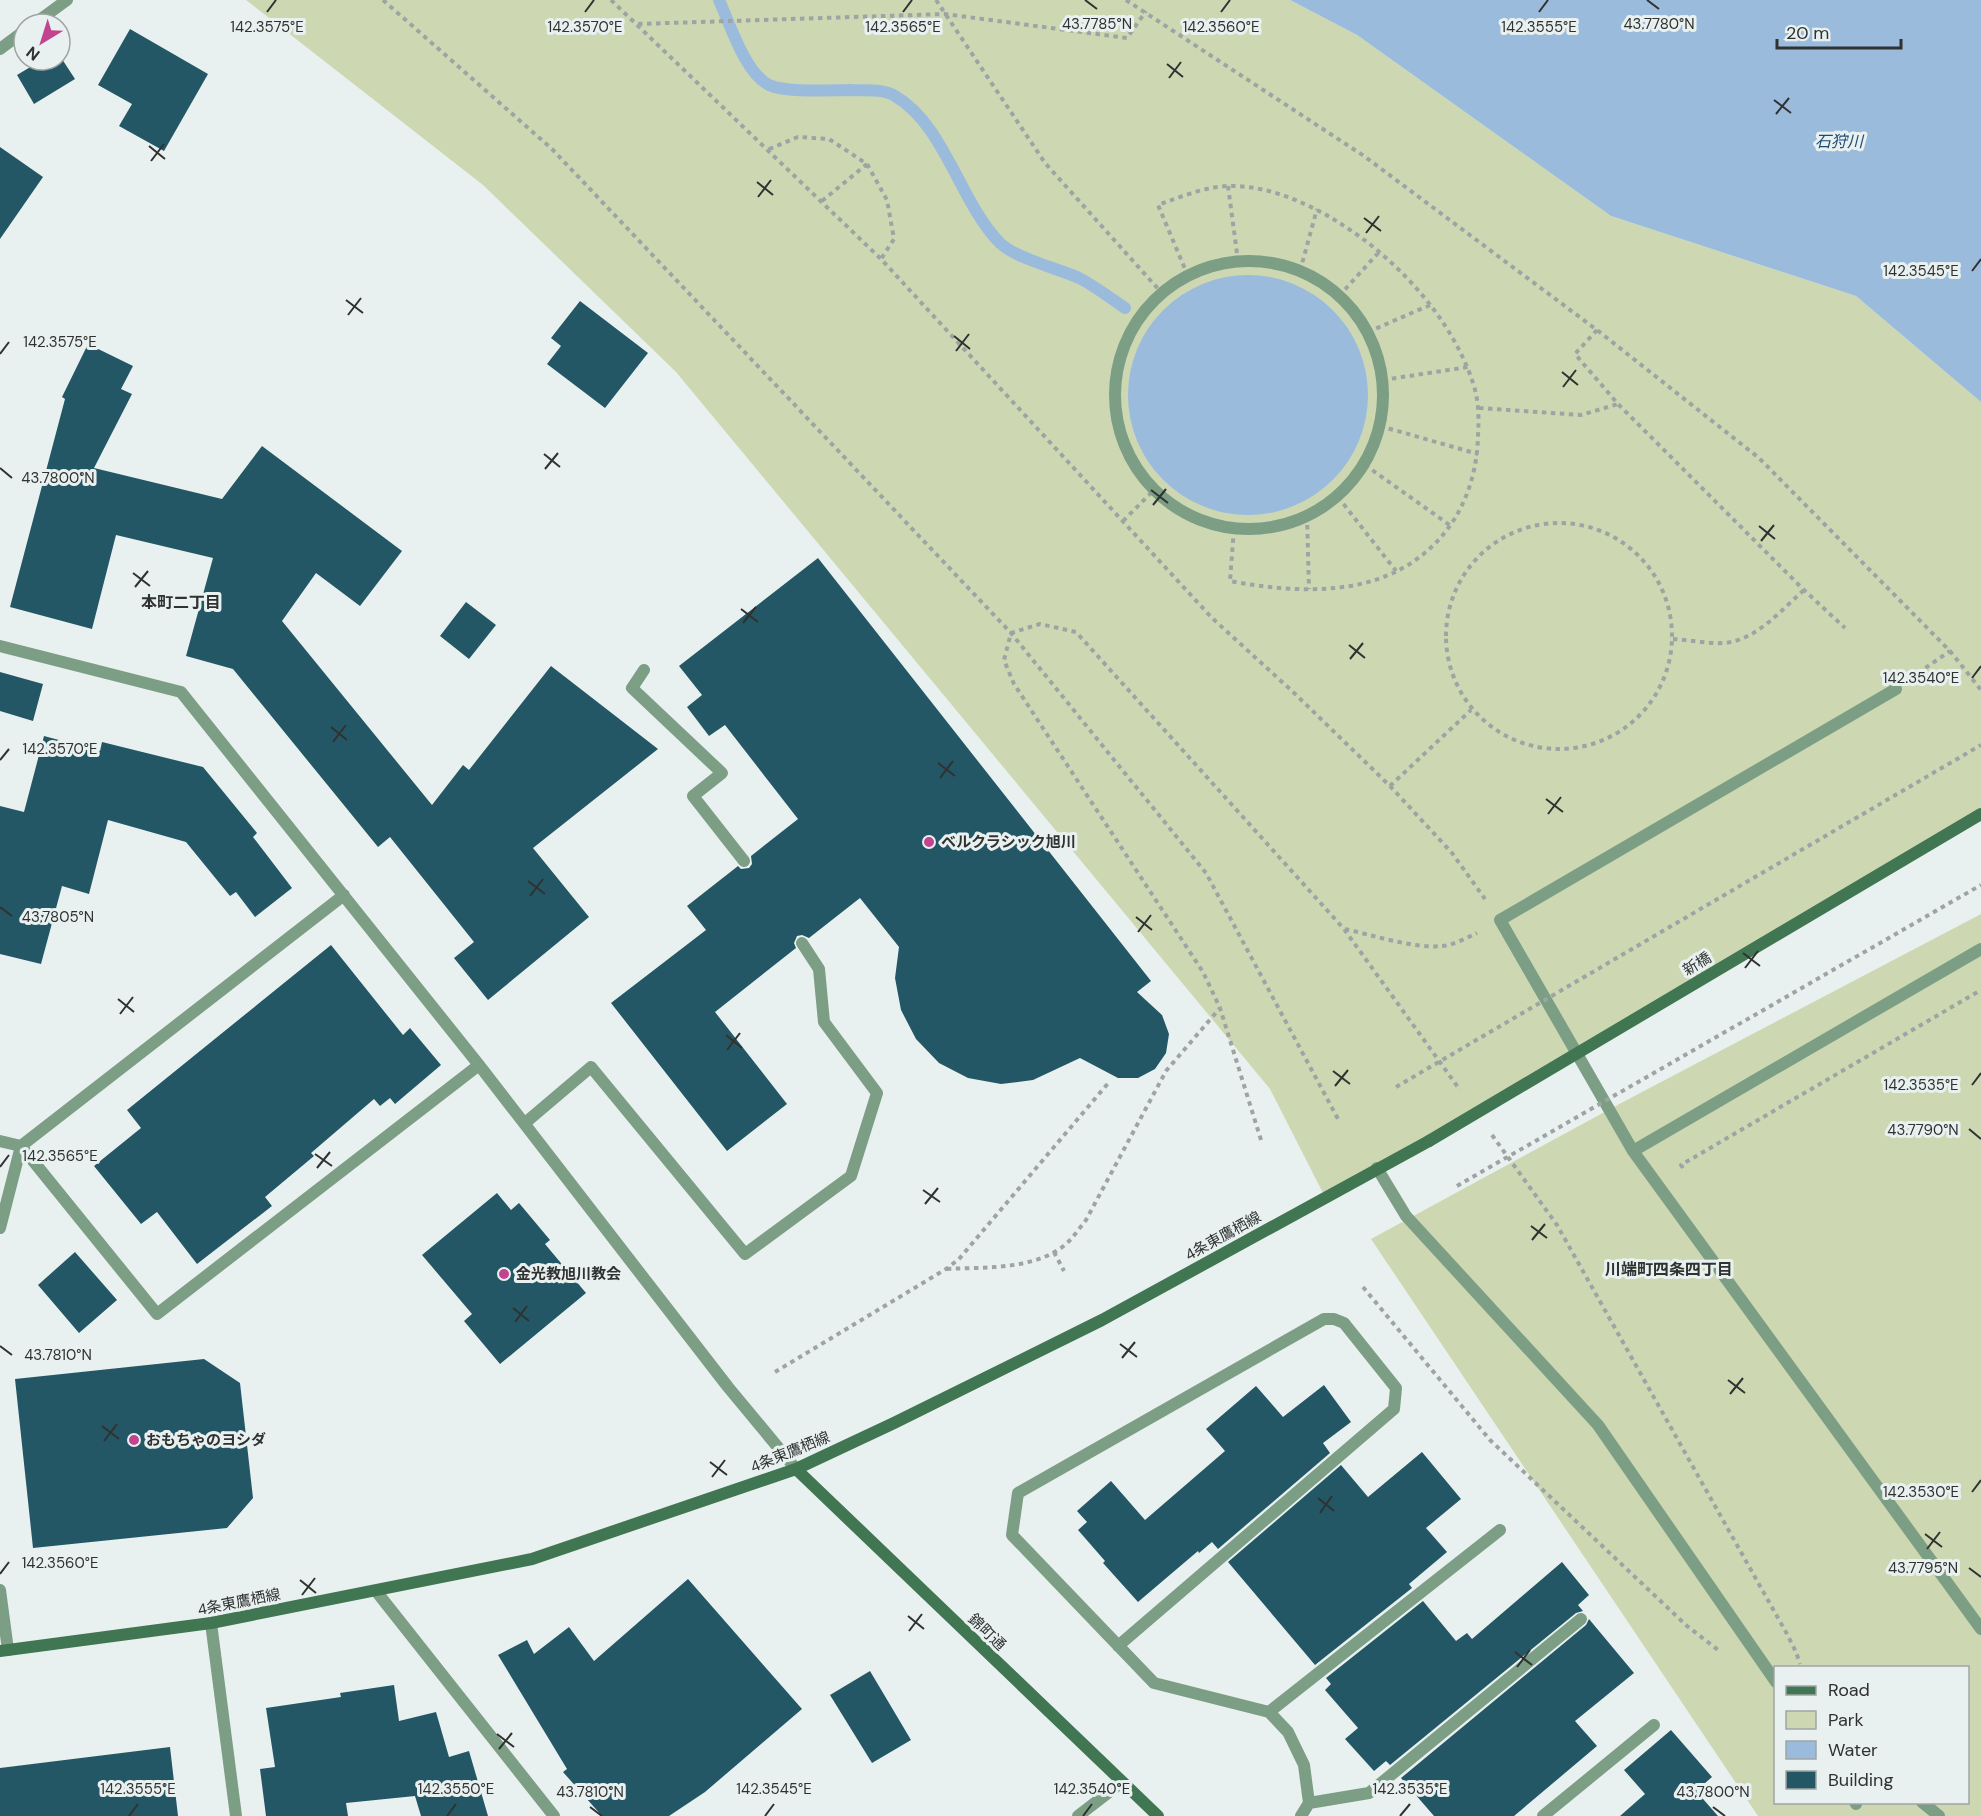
<svg xmlns="http://www.w3.org/2000/svg" width="1981" height="1816" viewBox="0 0 1981 1816" font-family="'DM Sans','Noto Sans JP',sans-serif">
	<style>
		.green { fill: #cdd8b3; fill-rule: evenodd }
		.water { fill: #9bbbdc }
		.lines { fill: none; stroke-linecap: round; stroke-linejoin: round }
		.stream { stroke: #9bbbdc; stroke-width: 12 }
		.building { fill: #245765 }
		.path { stroke: #9ea4a3; stroke-width: 4; stroke-dasharray: 4.5 4.5; stroke-linecap: butt }
		.lane { stroke: #7b9e84; stroke-width: 12 }
		.street { stroke: #7b9e84; stroke-width: 12 }
		.secondary { stroke: #417652; stroke-width: 12 }
		.path-bridge { stroke: #9ea4a3; stroke-width: 4; stroke-dasharray: 4.5 4.5; stroke-linecap: butt }
		.secondary-bridge { stroke: #417652; stroke-width: 12 }
		.ticks { fill: none; stroke: #2f3231; stroke-width: 2 }
		.poi-dot { fill: #c2438f; stroke: #e9f1f0; stroke-width: 2 }
		.labels { text-anchor: middle; dominant-baseline: central; stroke-width: 6; stroke-linejoin: round; paint-order: stroke }
		.poi-label { font-size: 15px; font-weight: bold; fill: #2f3231; stroke: #e9f1f0; text-anchor: start }
		.street-label { font-size: 15px; fill: #2f3231; stroke: #e9f1f0 }
		.water-label { font-size: 16px; font-style: italic; fill: #1c4a76; stroke: #e9f1f0 }
		.neighbourhood-label { font-size: 16px; font-weight: bold; fill: #2f3231; stroke: #e9f1f0 }
		.ticks-label { font-size: 15px; text-anchor: middle; fill: #2f3231; stroke: #e9f1f0; stroke-width: 6; stroke-linejoin: round; paint-order: stroke }
	</style>
	<rect width="100%" height="100%" fill="#e9f1f0"/>
	<path class="green" d="M 246,0 L 1290,0 L 1357,35 L 1611,216 L 1856,296 L 1981,402 L 1981,812 L 1325,1197 L 1270,1089 L 676,372 L 483,185 Z
		M 1981,914 L 1981,1816 L 1758,1816 L 1371,1239 L 1623,1102 ZM 1776,1668 L 1968,1668 L 1968,1802 L 1776,1802 Z"/>
	<path class="water" d="M 1290,0 L 1981,0 L 1981,402 L 1856,296 L 1611,216 L 1357,35 Z
		M1128 395a120 120 0 1 1 240 0a120 120 0 1 1-240 0Z"/>
	<g class="lines">
		<path class="stream" d="M 719,0 C 730,24 745,73 769,85 C 786,93 830,90 850,90 C 865,91 882,88 895,96 C 945,125 960,203 1000,243 C 1017,259 1057,268 1079,278 C 1095,286 1110,298 1125,308"/>
	</g>
	<path class="building" d="M 130,29 L 208,74 L 164,151 L 119,126 L 132,104 L 98,85 Z
		M 60,56 L 75,79 L 34,104 L 17,75 L 42,60 L 60,60 Z
		M 0,147 L 43,177 L 0,239 Z
		M 580,301 L 648,353 L 605,408 L 547,364 L 561,346 L 551,338 Z
		M 88,344 L 133,366 L 121,389 L 132,394 L 94,468 L 222,499 L 262,446 L 402,551 L 360,606 L 316,573 L 282,621 L 432,805 L 463,765 L 469,770 L 551,666 L 658,749 L 533,848 L 589,917 L 488,1000 L 454,958 L 474,942 L 390,837 L 378,847 L 233,669 L 186,656 L 213,558 L 116,535 L 92,629 L 10,607 L 65,399 L 62,397 Z
		M 818,558 L 1151,981 L 1137,992 L 1162,1015 L 1169,1034 L 1166,1053 L 1155,1069 L 1138,1078 L 1118,1078 L 1080,1058 L 1033,1080 L 1001,1084 L 968,1078 L 939,1063 L 916,1039 L 901,1010 L 895,978 L 899,947 L 860,898 L 809,938 L 802,935 L 797,936 L 794,943 L 796,948 L 715,1012 L 787,1104 L 727,1151 L 611,1003 L 706,930 L 687,906 L 738,866 L 741,869 L 749,868 L 752,864 L 751,856 L 798,819 L 725,725 L 709,736 L 687,707 L 702,695 L 679,666 Z
		M 466,602 L 496,625 L 469,659 L 440,636 Z
		M 0,672 L 43,684 L 33,721 L 0,711 Z
		M 44,736 L 100,751 L 102,742 L 203,767 L 257,833 L 253,837 L 292,888 L 255,917 L 236,892 L 230,896 L 186,842 L 108,820 L 89,894 L 62,886 L 41,964 L 0,954 L 0,806 L 24,812 Z
		M 331,945 L 403,1035 L 410,1028 L 441,1065 L 395,1104 L 390,1098 L 380,1106 L 374,1099 L 311,1153 L 314,1156 L 265,1197 L 272,1206 L 197,1264 L 157,1212 L 141,1224 L 94,1166 L 141,1128 L 127,1110 Z
		M 497,1193 L 511,1210 L 519,1203 L 550,1240 L 545,1244 L 586,1293 L 500,1364 L 464,1321 L 472,1314 L 422,1255 Z
		M 75,1252 L 117,1300 L 79,1333 L 38,1285 Z
		M 204,1359 L 240,1383 L 253,1498 L 227,1528 L 33,1548 L 15,1379 Z
		M 1324,1385 L 1351,1422 L 1323,1443 L 1330,1453 L 1218,1549 L 1212,1542 L 1199,1553 L 1198,1551 L 1138,1602 L 1103,1563 L 1105,1561 L 1078,1530 L 1087,1522 L 1077,1511 L 1111,1481 L 1145,1520 L 1225,1451 L 1206,1429 L 1256,1386 L 1283,1417 Z
		M 1422,1452 L 1461,1499 L 1426,1528 L 1447,1552 L 1409,1584 L 1412,1588 L 1315,1665 L 1228,1562 L 1341,1465 L 1368,1497 Z
		M 1562,1562 L 1589,1595 L 1578,1605 L 1583,1611 L 1576,1613 L 1390,1765 L 1386,1761 L 1374,1771 L 1345,1739 L 1358,1728 L 1325,1690 L 1331,1684 L 1326,1678 L 1423,1601 L 1456,1641 L 1467,1633 L 1472,1639 Z
		M 688,1579 L 802,1709 L 705,1792 L 669,1816 L 602,1816 L 563,1772 L 567,1769 L 498,1655 L 527,1640 L 534,1654 L 569,1627 L 594,1661 Z
		M 1589,1619 L 1634,1673 L 1575,1721 L 1597,1746 L 1514,1816 L 1434,1816 L 1401,1778 L 1586,1625 Z
		M 870,1671 L 911,1740 L 872,1763 L 830,1695 Z
		M 394,1685 L 399,1721 L 436,1712 L 449,1757 L 469,1751 L 488,1816 L 421,1816 L 415,1796 L 346,1803 L 348,1816 L 266,1816 L 260,1769 L 275,1767 L 266,1708 L 341,1697 L 340,1693 Z
		M 1671,1730 L 1712,1777 L 1696,1791 L 1718,1816 L 1620,1816 L 1645,1794 L 1624,1770 Z
		M 170,1747 L 178,1816 L 0,1816 L 0,1768 Z"/>
	<g class="lines">
		<path class="path" d="M 383,0 L 552,149 L 1011,633 L 1206,873 L 1338,1119
			M 611,0 L 881,259 L 1212,618 L 1291,690 L 1390,786 L 1452,853 L 1485,899
			M 936,0 L 1045,163 L 1160,291
			M 1126,0 L 1364,156 L 1597,330 L 1759,458 L 1950,651 L 1981,690
			M 638,24 L 945,14 L 1127,38 L 1146,11
			M 769,149 L 798,137 L 829,139 L 867,164 L 887,200 L 894,239 L 881,259
			M 1228,186 L 1238,261
			M 822,201 L 867,164
			M 1300,271 L 1317,209
			M 1188,276 L 1158,205 C 1180,197 1204,187 1228,186 C 1266,185 1306,202 1338,222 C 1395,257 1452,318 1473,383 C 1479,401 1479,418 1478,436 C 1476,517 1424,577 1343,587 C 1306,592 1267,588 1230,581 L 1234,528
			M 1339,296 L 1379,252
			M 1597,330 L 1575,354 L 1618,404 L 1804,590 L 1845,628
			M 1368,332 L 1430,305
			M 1383,380 L 1468,367
			M 1479,408 L 1581,415 L 1618,404
			M 1380,426 L 1478,454
			M 1365,465 L 1451,526
			M 1338,497 L 1396,571
			M 1307,516 L 1309,589
			M 1123,521 L 1155,489
			M1446 636a113 113 0 1 1 226 0a113 113 0 1 1-226 0Z
			M 1673,639 C 1690,640 1708,644 1724,643 C 1757,640 1781,610 1804,590
			M 1918,673 L 1950,651
			M 1390,786 L 1471,710
			M 1345,929 C 1372,935 1415,949 1442,946 C 1454,945 1466,938 1477,933
			M 1492,1135 L 1557,1225 L 1787,1634 L 1796,1652 L 1800,1664
			M 1261,1140 L 1220,1008 L 1203,972 L 1014,684 L 1004,660 L 1011,633 L 1040,624 L 1076,632 L 1344,929 L 1460,1090
			M 1683,1168 L 1681,1165 L 1981,990
			M 1054,1252 L 1064,1271
			M 947,1269 C 984,1267 1029,1270 1061,1248 C 1071,1241 1078,1230 1086,1220 L 1166,1071 L 1220,1008
			M 1363,1287 L 1490,1440 L 1687,1626 L 1718,1650
			M 775,1372 L 946,1269 L 959,1259 L 1110,1081"/>
		<path class="lane" d="M 644,670 L 632,688 L 722,773 L 693,796 L 744,861
			M 1896,689 L 1500,920 L 1633,1151 L 1981,1629
			M 525,1123 L 591,1067 L 745,1254 L 851,1176 L 877,1093 L 824,1022 L 819,969 L 802,943
			M 1633,1151 L 1981,949
			M 1377,1168 L 1406,1216 L 1598,1425 L 1776,1682
			M 1855,1802 L 1856,1804
			M 1922,1802 L 1939,1816
			M 1078,1816 L 1122,1782"/>
		<path class="street" d="M 34,24 L 67,0
			M 0,49 L 24,31
			M1115 395a134 134 0 1 1 268 0a134 134 0 1 1-268 0Z
			M 0,646 L 181,692 L 479,1065 L 728,1387 L 796,1469
			M 0,1141 L 21,1146 L 157,1314 L 479,1065
			M 0,1228 L 21,1146 L 344,895
			M 0,1590 L 8,1650
			M 376,1591 L 554,1816
			M 211,1623 L 236,1816
			M 1118,1646 L 1394,1409 L 1396,1388 L 1344,1323 L 1334,1319 L 1324,1319 L 1018,1493 L 1012,1535 L 1154,1683 L 1269,1712 L 1288,1732 L 1304,1765 L 1309,1803 L 1301,1816
			M 1269,1712 L 1500,1530
			M 1309,1803 L 1369,1793 L 1581,1619
			M 1543,1816 L 1654,1725"/>
		<path class="secondary" d="M 796,1469 L 1158,1816
			M 0,1651 L 211,1623 L 532,1559 L 796,1469 L 894,1423 L 1102,1320 L 1429,1141"/>
		<path class="path-bridge" d="M 1396,1087 L 1981,745
			M 1457,1186 L 1981,885"/>
		<path class="secondary-bridge" d="M 1429,1141 L 1981,814"/>
	</g>
	<path class="ticks" d="M 1085,0 L 1097,9M 1647,0 L 1659,9M 267,12 L 276,0M 585,12 L 594,0M 903,12 L 912,0M 1221,12 L 1230,0M 1539,12 L 1548,0M 1167,64 L 1183,77M 1169,78 L 1181,62M 1774,100 L 1791,113M 1776,114 L 1789,98M 149,146 L 165,159M 151,161 L 164,144M 757,182 L 773,195M 758,197 L 771,180M 1364,218 L 1381,231M 1366,233 L 1379,216M 1972,271 L 1981,259M 346,300 L 363,313M 348,315 L 361,298M 954,336 L 970,349M 956,351 L 969,334M 0,354 L 9,342M 1562,372 L 1578,385M 1563,387 L 1576,370M 544,454 L 560,467M 0,468 L 12,478M 545,469 L 558,453M 1151,490 L 1168,503M 1153,505 L 1166,489M 1759,526 L 1775,539M 1761,541 L 1774,525M 133,573 L 150,586M 135,587 L 148,571M 741,609 L 758,622M 743,623 L 756,607M 1349,645 L 1365,658M 1350,659 L 1363,643M 1972,678 L 1981,666M 331,727 L 347,740M 333,742 L 346,725M 0,760 L 9,749M 938,763 L 955,776M 940,778 L 953,761M 1546,799 L 1563,812M 1548,814 L 1561,797M 528,881 L 545,894M 530,896 L 543,879M 0,907 L 12,916M 1136,917 L 1152,930M 1138,932 L 1151,915M 1743,953 L 1760,966M 1745,968 L 1758,951M 118,999 L 134,1012M 120,1014 L 133,997M 726,1035 L 742,1048M 727,1050 L 740,1033M 1333,1071 L 1350,1084M 1972,1085 L 1981,1073M 1335,1086 L 1348,1070M 1969,1129 L 1981,1139M 315,1154 L 332,1166M 0,1167 L 9,1155M 317,1168 L 330,1152M 923,1190 L 940,1202M 925,1204 L 938,1188M 1531,1226 L 1547,1238M 1532,1240 L 1545,1224M 513,1308 L 529,1321M 515,1322 L 527,1306M 1120,1344 L 1137,1357M 0,1346 L 12,1355M 1122,1358 L 1135,1342M 1728,1380 L 1745,1393M 1730,1394 L 1743,1378M 102,1426 L 119,1439M 104,1441 L 117,1424M 710,1462 L 727,1475M 712,1477 L 725,1460M 1972,1492 L 1981,1480M 1318,1498 L 1334,1511M 1320,1513 L 1332,1496M 1925,1534 L 1942,1547M 1927,1549 L 1940,1532M 1969,1568 L 1981,1577M 0,1574 L 9,1562M 300,1580 L 316,1593M 302,1595 L 315,1578M 908,1616 L 924,1629M 909,1631 L 922,1614M 1515,1652 L 1532,1665M 1517,1667 L 1530,1650M 497,1734 L 514,1747M 499,1749 L 512,1733M 590,1807 L 602,1816M 1713,1807 L 1725,1816M 129,1816 L 138,1804M 447,1816 L 456,1804M 765,1816 L 774,1804M 1083,1816 L 1092,1804M 1400,1816 L 1410,1804"/>
	<g class="poi-dot">
		<circle cx="929" cy="842" r="6"/>
		<circle cx="504" cy="1274" r="6"/>
		<circle cx="134" cy="1440" r="6"/>
	</g>
	<g class="labels">
		<g class="poi-label">
			<text x="941" y="842">ベルクラシック旭川</text>
			<text x="516" y="1274">金光教旭川教会</text>
			<text x="146" y="1440">おもちゃのヨシダ</text>
		</g>
		<g class="street-label">
			<text transform="translate(1697 964) rotate(-31)">新橋</text>
			<text transform="translate(1223 1236) rotate(-29)">4条東鷹栖線</text>
			<text transform="translate(790 1452) rotate(-22)">4条東鷹栖線</text>
			<text transform="translate(239 1602) rotate(-11)">4条東鷹栖線</text>
			<text transform="translate(987 1632) rotate(44)">錦町通</text>
		</g>
		<g class="water-label">
			<text x="1839" y="141">石狩川</text>
		</g>
		<g class="neighbourhood-label">
			<text x="181" y="602">本町二丁目</text>
			<text x="1669" y="1269">川端町四条四丁目</text>
		</g>
	</g>
	<g class="ticks-label">
		<text x="1097" y="29">43.7785°N</text>
		<text x="1659" y="29">43.7780°N</text>
		<text x="267" y="32">142.3575°E</text>
		<text x="585" y="32">142.3570°E</text>
		<text x="903" y="32">142.3565°E</text>
		<text x="1221" y="32">142.3560°E</text>
		<text x="1539" y="32">142.3555°E</text>
		<text x="1921" y="276">142.3545°E</text>
		<text x="60" y="347">142.3575°E</text>
		<text x="58" y="483">43.7800°N</text>
		<text x="1921" y="683">142.3540°E</text>
		<text x="60" y="754">142.3570°E</text>
		<text x="58" y="922">43.7805°N</text>
		<text x="1921" y="1090">142.3535°E</text>
		<text x="1923" y="1135">43.7790°N</text>
		<text x="60" y="1161">142.3565°E</text>
		<text x="58" y="1360">43.7810°N</text>
		<text x="1921" y="1497">142.3530°E</text>
		<text x="60" y="1568">142.3560°E</text>
		<text x="1923" y="1573">43.7795°N</text>
		<text x="138" y="1794">142.3555°E</text>
		<text x="456" y="1794">142.3550°E</text>
		<text x="774" y="1794">142.3545°E</text>
		<text x="1092" y="1794">142.3540°E</text>
		<text x="1410" y="1794">142.3535°E</text>
		<text x="590" y="1797">43.7810°N</text>
		<text x="1713" y="1797">43.7800°N</text>
	</g>
	<rect x="1774" y="1666" width="195" height="138" fill="#e9f1f0" stroke="#9fa5a4" stroke-width="1.5"/>
	<rect x="1786" y="1686" width="30" height="9" fill="#417652" stroke="#9fa5a4" stroke-width="1.5"/>
	<text x="1828" y="1696" font-size="18" fill="#2f3231">Road</text>
	<rect x="1786" y="1711" width="30" height="18" fill="#cdd8b3" stroke="#9fa5a4" stroke-width="1.5"/>
	<text x="1828" y="1726" font-size="18" fill="#2f3231">Park</text>
	<rect x="1786" y="1741" width="30" height="18" fill="#9bbbdc" stroke="#9fa5a4" stroke-width="1.5"/>
	<text x="1828" y="1756" font-size="18" fill="#2f3231">Water</text>
	<rect x="1786" y="1771" width="30" height="18" fill="#245765" stroke="#9fa5a4" stroke-width="1.5"/>
	<text x="1828" y="1786" font-size="18" fill="#2f3231">Building</text>
	<g transform="translate(42 42) rotate(218)"><circle r="28" fill="#e9f1f0" stroke="#9fa5a4" stroke-width="1.5"/>
	<path d="M0-4.5L10 22L0 15L-10 22Z" fill="#c2438f"/>
	<text y="-9" font-size="16" font-weight="bold" text-anchor="middle" fill="#2f3231">N</text>
	</g>
	<path d="M1777 39v9h124v-9" fill="none" stroke="#2f3231" stroke-width="3"/>
	<text x="1786" y="39" font-size="18" fill="#2f3231" stroke="#e9f1f0" stroke-width="4.5" paint-order="stroke">20 m</text>
</svg>
